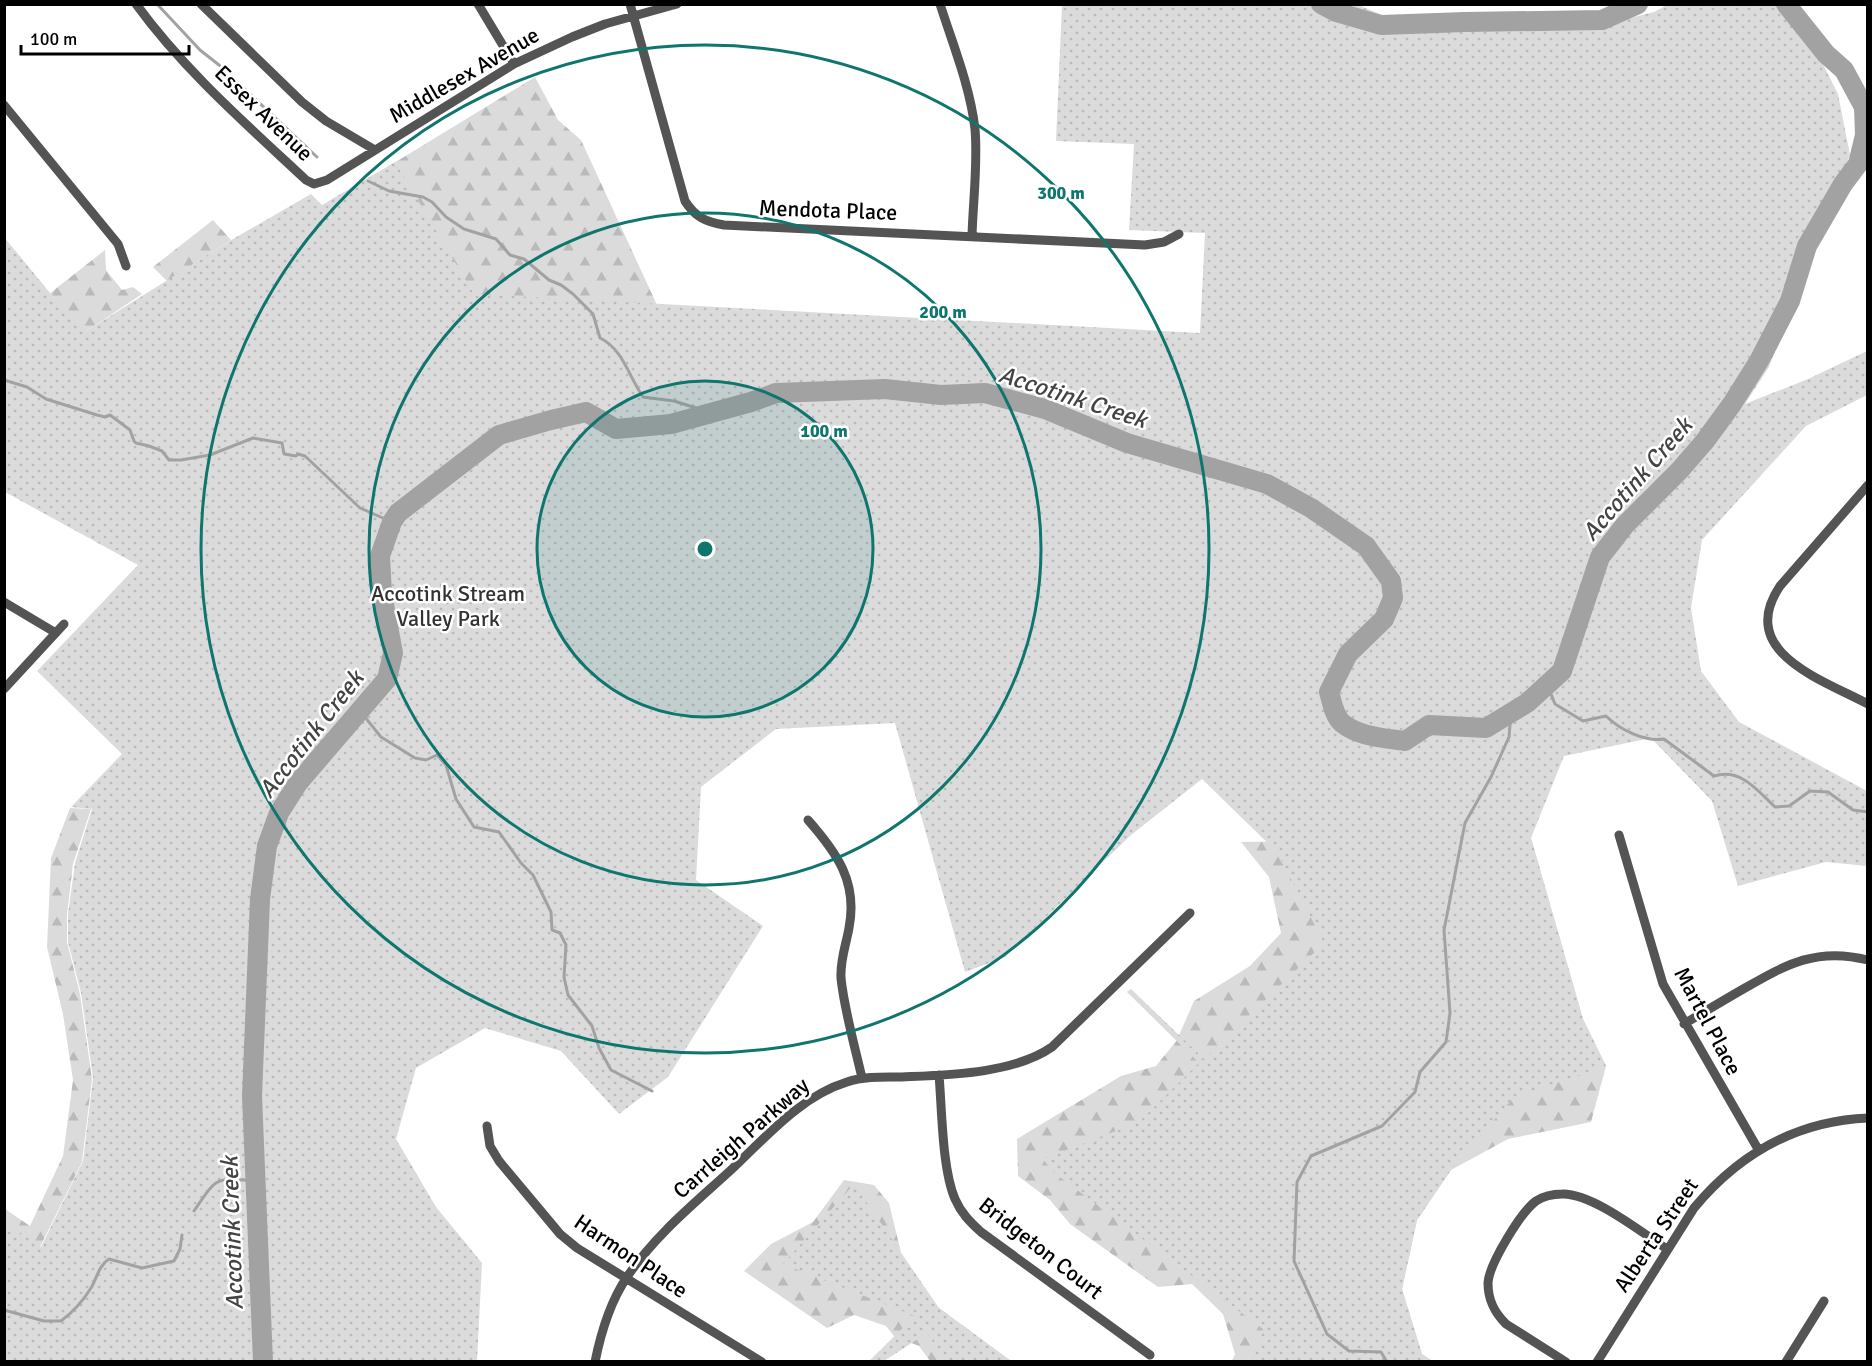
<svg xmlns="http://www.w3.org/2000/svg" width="1872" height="1366" viewBox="0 0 1872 1366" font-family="Signika,sans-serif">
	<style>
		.forest { fill: url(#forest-firs) }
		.park { fill: url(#park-dots) }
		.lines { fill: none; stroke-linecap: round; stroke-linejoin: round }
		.stream { stroke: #a2a2a2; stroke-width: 3 }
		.river { stroke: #a2a2a2; stroke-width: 20 }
		.street { stroke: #545454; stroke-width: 9 }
		.ring { fill: none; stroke: #0f766e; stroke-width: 3 }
		.labels { text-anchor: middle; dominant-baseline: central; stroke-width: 5; stroke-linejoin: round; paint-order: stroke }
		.street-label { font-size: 22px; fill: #000; stroke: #fff }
		.park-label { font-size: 22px; fill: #323232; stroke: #fff }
		.water-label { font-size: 24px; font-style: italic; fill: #434343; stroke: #fff }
		.centre { fill: #0f766e; stroke: #fff; stroke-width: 3 }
		.ring-label { font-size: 18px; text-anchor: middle; font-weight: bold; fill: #0f766e; stroke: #fff; stroke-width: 5; stroke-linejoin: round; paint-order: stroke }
	</style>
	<defs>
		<pattern id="forest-firs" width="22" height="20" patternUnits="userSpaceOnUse" patternTransform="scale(1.5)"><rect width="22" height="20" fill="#dbdbdb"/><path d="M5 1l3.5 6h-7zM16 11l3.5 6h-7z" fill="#bababa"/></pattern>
		<pattern id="park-dots" width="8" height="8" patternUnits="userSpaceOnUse" patternTransform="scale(1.5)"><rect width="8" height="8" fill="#dbdbdb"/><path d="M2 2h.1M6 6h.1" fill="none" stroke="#bababa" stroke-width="1.8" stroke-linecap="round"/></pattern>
	</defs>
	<rect width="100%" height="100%" fill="#fff"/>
	<path class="forest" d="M 535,77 L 558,120 L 581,140 L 657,305 L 473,295 L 394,163 Z
		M 213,220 L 231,240 L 167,281 L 153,267 Z
		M 105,250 L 106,270 L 122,290 L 133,287 L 142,294 L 82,334 L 49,294 Z
		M 70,808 L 91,809 L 73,864 L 67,915 L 67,942 L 80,994 L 92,1079 L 82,1162 L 39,1249 L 5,1224 L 5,1209 L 30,1226 L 63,1156 L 73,1080 L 63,1014 L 47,947 L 51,858 Z
		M 1531,838 L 1583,1019 L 1606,1066 L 1591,1122 L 1508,1139 L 1451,1170 L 1417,1220 L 1402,1289 L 1422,1354 L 1432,1361 L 1232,1361 L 1235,1354 L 1223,1314 L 1192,1284 L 1158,1287 L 1070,1224 L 1050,1200 L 1018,1176 L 1017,1139 L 1121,1076 L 1156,1066 L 1177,1040 L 1194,1001 L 1250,966 L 1281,933 L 1269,877 L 1241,842 Z
		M 844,1180 L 874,1185 L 889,1203 L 907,1277 L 939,1308 L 1011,1361 L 930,1361 L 919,1346 L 894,1336 L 886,1326 L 854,1315 L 827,1328 L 744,1271 L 771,1244 L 813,1222 Z"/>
	<path class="park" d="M 1356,4 L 1413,28 L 1586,29 L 1654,12 L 1667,5 L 1793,5 L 1838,94 L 1850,155 L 1769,367 L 1745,404 L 1808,379 L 1867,351 L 1867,395 L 1806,426 L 1702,540 L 1691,608 L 1701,671 L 1739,722 L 1867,791 L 1867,866 L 1826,862 L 1738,886 L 1712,801 L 1651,738 L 1564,756 L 1531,838 L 1583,1019 L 1606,1066 L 1514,1097 L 1451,1170 L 1417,1220 L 1402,1289 L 1422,1354 L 1432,1361 L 1252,1361 L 1263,1329 L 1053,1172 L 1043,1159 L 1139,1122 L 1199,1063 L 1127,992 L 1131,989 L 1204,1059 L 1324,943 L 1277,852 L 1202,779 L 1131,835 L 1005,957 L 965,972 L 895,723 L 776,729 L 701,787 L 696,880 L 763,926 L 668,1077 L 619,1114 L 561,1051 L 485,1028 L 416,1068 L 396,1139 L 436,1207 L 482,1263 L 477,1361 L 5,1361 L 5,1222 L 41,1247 L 83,1161 L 93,1078 L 81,993 L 68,942 L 68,914 L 75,863 L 92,809 L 71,807 L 122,754 L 37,671 L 138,565 L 5,492 L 4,237 L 83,333 L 233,239 L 311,194 L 322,205 L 395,162 L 474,294 L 1200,333 L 1205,233 L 1129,230 L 1134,144 L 1056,141 L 1062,5 Z
		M 854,1184 L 939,1308 L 1011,1361 L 946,1361 L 927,1333 L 884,1361 L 869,1361 L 915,1316 L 783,1264 Z"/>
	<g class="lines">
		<path class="stream" d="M 157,4 L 200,50 L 219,65 L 317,157
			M 368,181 L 389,191 L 423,197 L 432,202 L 446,217 L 464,229 L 496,239 L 510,255 L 524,259 L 549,280 L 561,285 L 573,294 L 593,314 L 600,338 C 623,349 629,377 643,397 L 674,401 L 712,413
			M 4,380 L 27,387 L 46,399 L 97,415 L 105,417 L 110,415 L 130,430 L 134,441 L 136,443 L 149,446 L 162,451 L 169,460 L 181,460 L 210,455 L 253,438 L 282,443 L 284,454 L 296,456 L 298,454 L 305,456 L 360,508 L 392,522
			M 1547,684 L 1555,704 L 1583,721 L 1606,716 C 1620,730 1645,742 1664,739 L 1714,776 C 1741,768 1757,790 1775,807 L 1789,806 L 1810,791 L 1828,792 L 1853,810 L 1868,812
			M 360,711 L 381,737 L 415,758 L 426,760 L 437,755 L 446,765 L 456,799 L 474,827 L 499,832 L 521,863 L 533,875 L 551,912 L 552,930 L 560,933 L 566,945 L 564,977 L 568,995 L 592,1026 L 599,1048 L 611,1070 L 652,1091
			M 194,1211 C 218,1176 214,1178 256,1181
			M 4,1310 L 44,1321 L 61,1321 C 73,1312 83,1301 91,1288 C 97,1278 99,1265 109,1259 L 142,1268 L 174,1261 L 180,1249 L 182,1235
			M 1387,1362 L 1381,1352 L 1349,1351 L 1327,1334 L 1294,1261 L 1297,1182 L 1311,1156 L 1382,1126 L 1415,1092 L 1420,1072 L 1446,1042 L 1450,1013 L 1444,930 L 1465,823 L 1491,777 L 1509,737 L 1511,713"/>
		<path class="river" d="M 1321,4 L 1336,12 L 1381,25 L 1465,22 L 1602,20 L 1638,4
			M 263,1362 L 252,1096 L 260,899 L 267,846 L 279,813 L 298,783 L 387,679 L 393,653 L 382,594 L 380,556 L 392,522 L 398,513 L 499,435 L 551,420 L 586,412 L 616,429 L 671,424 L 751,402 L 776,393 L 885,389 L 941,395 L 985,393 L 1045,409 L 1127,443 L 1267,484 L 1311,508 L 1366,546 L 1391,581 L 1393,598 L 1384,619 L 1348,654 L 1329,692 C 1332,702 1334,716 1342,723 C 1359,737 1385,738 1405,741 L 1429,725 L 1486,728 L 1527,703 L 1562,671 L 1600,557 L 1625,525 L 1679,471 L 1705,441 L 1732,404 L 1759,361 L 1790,301 L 1807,246 L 1843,184 L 1858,164 L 1865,135 L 1864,107 L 1844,70 L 1826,54 L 1786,4"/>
		<path class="street" d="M 136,4 C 184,70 246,124 306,180 L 314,184 L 327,180 L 514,64 L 572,37 L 605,24 L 677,4
			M 201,4 L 302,102 L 326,121 L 375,150
			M 478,4 L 514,64
			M 630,4 L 685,201 C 695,217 706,222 724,225 L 1145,245 L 1164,242 L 1179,234
			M 940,4 C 953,45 970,86 975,129 C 978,164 973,201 972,236
			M 4,105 L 118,244 L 126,266
			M 1868,485 L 1780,586 C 1736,652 1821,679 1868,704
			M 4,602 L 56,633
			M 4,689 L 64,624
			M 808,820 C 837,853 858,882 849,928 C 846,945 840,960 841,978 C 844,1009 855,1047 862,1078
			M 1619,835 L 1663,984 L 1758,1149
			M 1684,1024 C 1704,1012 1724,1000 1745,988 C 1787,964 1817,947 1868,960
			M 939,1075 C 942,1109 942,1169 955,1199 C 961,1213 970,1222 981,1232 L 1150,1355
			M 487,1126 L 490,1146 L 499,1161 L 560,1234 L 577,1248 L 762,1362
			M 595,1362 C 601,1332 610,1302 627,1277 C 655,1235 695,1203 732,1169 C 766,1137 801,1096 847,1082 C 864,1076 884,1077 902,1077 C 947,1075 1013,1074 1052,1047 L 1190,913
			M 1566,1362 L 1506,1324 C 1494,1312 1488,1300 1488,1283 C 1489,1264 1521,1212 1536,1201 C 1544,1196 1553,1194 1562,1194 C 1592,1193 1641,1232 1667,1249
			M 1597,1362 L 1694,1208 C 1739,1154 1796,1121 1868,1118
			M 1786,1362 L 1824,1301"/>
	</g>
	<circle cx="705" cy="549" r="168" fill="#0f766e" fill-opacity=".12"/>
	<g class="ring">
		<circle cx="705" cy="549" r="168"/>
		<circle cx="705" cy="549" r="336"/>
		<circle cx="705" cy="549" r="504"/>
	</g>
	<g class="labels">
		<g class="street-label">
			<text transform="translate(464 75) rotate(-30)">Middlesex Avenue</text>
			<text transform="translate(264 113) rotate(44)">Essex Avenue</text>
			<text transform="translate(828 210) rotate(2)">Mendota Place</text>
			<text transform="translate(1708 1021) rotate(62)">Martel Place</text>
			<text transform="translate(741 1138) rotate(-41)">Carrleigh Parkway</text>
			<text transform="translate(1656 1235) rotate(-56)">Alberta Street</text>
			<text transform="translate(1041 1248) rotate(38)">Bridgeton Court</text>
			<text transform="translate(631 1256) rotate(34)">Harmon Place</text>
		</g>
		<g class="park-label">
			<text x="448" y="593">Accotink Stream<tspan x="448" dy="25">Valley Park</tspan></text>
		</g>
		<g class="water-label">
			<text transform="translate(1073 397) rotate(18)">Accotink Creek</text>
			<text transform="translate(1637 479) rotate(-49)">Accotink Creek</text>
			<text transform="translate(311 734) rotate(-52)">Accotink Creek</text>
			<text transform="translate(232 1233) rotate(-92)">Accotink Creek</text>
		</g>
	</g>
	<circle cx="705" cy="549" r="9" class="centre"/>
	<g class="ring-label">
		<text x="1061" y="199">300 m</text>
		<text x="943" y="318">200 m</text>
		<text x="824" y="437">100 m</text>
	</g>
	<rect width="1872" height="1366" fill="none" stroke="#000000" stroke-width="12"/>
	<path d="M21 45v9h168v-9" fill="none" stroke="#000000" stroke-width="3"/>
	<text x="30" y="45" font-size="18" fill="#000000" stroke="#ffffff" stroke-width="4.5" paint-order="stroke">100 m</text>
</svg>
